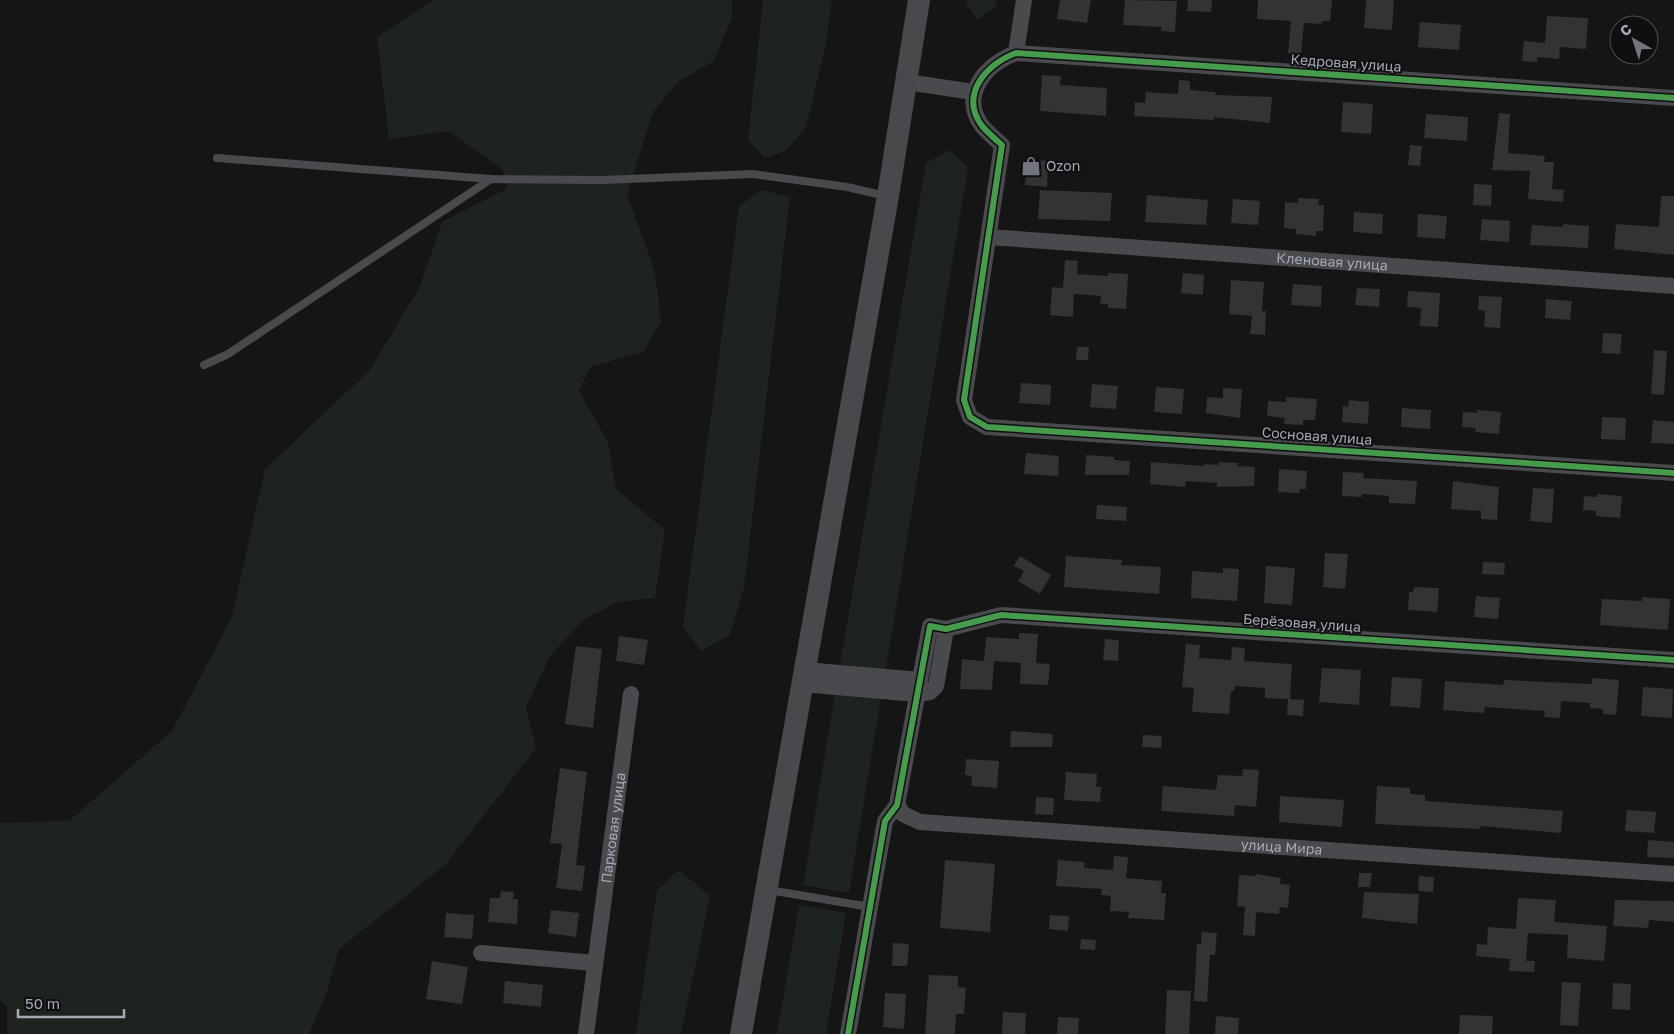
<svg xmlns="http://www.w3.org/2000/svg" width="1674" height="1034" viewBox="0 0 1674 1034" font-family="'Golos Text',sans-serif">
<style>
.green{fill:#1d241f}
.building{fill:#333334}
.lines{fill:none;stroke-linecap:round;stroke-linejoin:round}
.lane{stroke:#494a4e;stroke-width:8}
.street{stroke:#494a4e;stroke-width:16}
.secondary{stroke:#48484d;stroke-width:22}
.cycleway-casing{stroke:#0f0f11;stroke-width:9}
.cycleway{stroke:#469c4c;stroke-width:6}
.labels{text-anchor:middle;stroke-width:4;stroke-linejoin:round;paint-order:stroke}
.street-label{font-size:14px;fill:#a5a9b7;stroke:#0f0f11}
.poi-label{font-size:14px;fill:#a5a9b7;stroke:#0f0f11;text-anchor:start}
</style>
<rect width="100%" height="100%" fill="#151515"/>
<path class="green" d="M433,0h299v17l-18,44 -35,20 -26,31 -26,82 28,78 6,49 -18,31 -53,15 -11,24 29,51 8,47 49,41 -10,68 -37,4 -35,18 -33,36 -24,51 10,41 -91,117 -106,84 -13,46 -17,39h-302v-28l-7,-5v-178l69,-2 103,-90 60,-114 33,-148 105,-99 50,-84 22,-64 66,-34 -5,-18 -54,-39 -60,8 -12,-102z
M763,0h69l-7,49 -19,78 -20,24 -21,7 -17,-18z
M967,0h30l-2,7 -17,13 -12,-16z
M950,150l18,17 -82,502 -46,-4 86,-502z
M762,190l28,7 -46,391 -14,47 -29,16 -18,-25 56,-420z
M835,693l46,4 -32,196 -46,-8z
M679,870l31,26 -29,138h-45l21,-144z
M799,905l47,8 -20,121h-49z"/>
<path class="building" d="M1060,0h31l-4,23 -30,-4z
M1125,0l52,1 -2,31 -14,-1v-4l-38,-2z
M1188,0h24l-1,12 -24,-1z
M1258,0h74l-2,21h-8l-1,3 -17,-1 -3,31 -13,-1 3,-32 -34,-2z
M1366,0h28l-2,30 -28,-2z
M1547,16l41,2 -2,31 -26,-2 -1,12 -21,-2 -1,5 -15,-1 2,-20 21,2z
M1420,22l41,3 -2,25 -41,-3z
M1042,75l19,1 -1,9 47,3 -1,28 -66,-5z
M1179,80l11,1v9l26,2 -1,3 57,2 -2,26 -56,-6v3l-80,-4 1,-14 10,1 1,-11 32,2z
M1343,102l30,2 -2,30 -30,-2z
M1499,113l11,1 -2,39 37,3 -1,6h10l-2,27 12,1 -1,12 -35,-3 2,-28 -38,-1z
M1426,114l42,3 -1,24 -43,-3z
M1410,145l12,1 -2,20 -12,-1z
M1027,159l21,2 -1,26 -22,-2z
M1474,184l18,1 -1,21 -18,-1z
M1040,190l72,3 -2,28 -72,-2z
M1147,195l61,5 -2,25 -61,-3z
M1661,196h13v59l-60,-6 2,-25 43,3z
M1298,198l21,1 -1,6h6l-1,26h-7v5l-20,-2v-5l-12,-1 1,-26 13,1z
M1233,199l27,2 -2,24 -27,-2z
M1354,212l29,2 -1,20 -29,-2z
M1418,214l29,2 -2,23 -28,-2z
M1482,219l28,2 -1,21 -29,-2z
M1563,224l26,2 -1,22 -58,-3 2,-20 31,2z
M1065,260l13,1 -1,13 31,2v-3l20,1 -2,35 -18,-1v-4h-8l1,-8 -27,-2 -1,23 -23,-2 2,-28 11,1z
M1183,273l21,2 -1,20 -22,-2z
M1231,280l33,2 -2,29h4l-1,24 -15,-1 2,-18 -23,-2z
M1293,284l29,2 -1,21 -30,-2z
M1357,288l23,1 -1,18 -24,-2z
M1408,291l32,2 -2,34 -18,-1 1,-18 -14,-1z
M1479,296l23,1 -2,31 -16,-1 1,-16 -7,-1z
M1546,299l26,2 -2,19 -25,-2z
M1603,333l19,1 -2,20 -18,-1z
M1077,347h12l-1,13h-12z
M1654,350l13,1 -3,44 -13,-1z
M1021,383l30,2 -1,20 -31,-2z
M1092,384l26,2 -2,23 -26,-2z
M1156,387l28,2 -2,25 -28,-2z
M1223,388l19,1 -2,29 -34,-5 1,-16 16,1z
M1286,397l31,2 -2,21h-12v5l-19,-1 1,-6 -18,-2 1,-15 18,1z
M1349,400l20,2 -1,22 -26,-2 1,-16 5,1z
M1402,408l29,2 -1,19 -29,-2z
M1477,410l24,2 -2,22 -24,-2 1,-4 -14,-1 1,-15 14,1z
M1602,417l24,1 -1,22 -24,-1z
M1653,420l21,2v22l-23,-1z
M1026,453l33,3 -1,20 -34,-2z
M1086,455l28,2v3l16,1 -1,14h-44z
M1151,462l53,4v-2l14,1 1,-3 19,1 -1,3 18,1 -1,19 -37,1v-4l-31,-2 -1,6 -35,-3z
M1279,469l28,2 -1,18h-6l-1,4 -21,-1z
M1343,472l21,1 -1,5 54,3 -2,23 -26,-1v-7l-27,-2v3l-20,-1z
M1453,481l46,6 -2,33 -16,-1v-8l-30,-2z
M1533,488l21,1 -2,34 -22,-2z
M1597,494l25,2 -2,22 -24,-2v-5l-13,-1 1,-14 13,1z
M1097,505l30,2 -1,14 -30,-2z
M1325,553l23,1 -3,35 -22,-2z
M1020,556l31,19 -11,19 -22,-13 6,-10 -10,-5z
M1066,556l56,4 -1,5 40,2 -2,27 -95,-7z
M1483,562l22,1 -1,12 -22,-1z
M1266,566l29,2 -3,37 -28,-2z
M1223,568l16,1 -2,32 -46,-3 1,-27 31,2z
M1414,587l25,1 -2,24 -29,-2 1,-18h4z
M1476,596l24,2 -2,21 -24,-2z
M1642,597l28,2 -2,31 -68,-5 2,-26 40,2z
M1019,633l19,1 -2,29 14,1 -2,21 -28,-1 1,-21 -27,-2 -2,29 -32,-1 2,-30 22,2 2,-24 33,2z
M619,636l29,4 -4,25 -28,-4z
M1105,639l14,1 -1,21 -15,-1z
M1186,644l14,1 -1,13 32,2 1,-13 13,1 -1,13 48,3 -2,35 14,1 -1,16 -16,-1 1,-16 -23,-1v-10l-30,-2 -1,5h-3l-2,23 -37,-2 2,-24 -12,-1z
M576,646l26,3 -9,79 -28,-4z
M1322,668l39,2 -2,35 -40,-3z
M1392,677l30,2 -2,29 -30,-2z
M1592,678l27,2 -3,35 -13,-1v-5l-13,-1v-5l-29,-2 -1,17 -16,-1 1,-6 -60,-4 -1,6 -41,-3 2,-29 58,4 1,-5 88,4z
M1643,687l30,2 -1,29 -31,-2z
M1011,731l42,3 -1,13h-42z
M1143,735l19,1 -1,12 -19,-1z
M966,759l33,2 -2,27 -26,-2 1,-10 -7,-1z
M560,768l27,4 -11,93 9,1 -3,25 -26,-3 6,-44 -12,-1z
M1243,769l16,1 -3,37 -21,-2 -1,11 -73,-5 2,-25 53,4 2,-15 24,1z
M1066,772l31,2 -1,13h5l-1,15 -36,-2z
M1377,786l33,2v6l15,1v6l138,10 -2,22 -80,-7 -1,3 -105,-5z
M1280,796l64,4 -2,27 -63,-5z
M1036,797l18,1 -1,17 -18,-1z
M1627,810l29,2 -2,21 -29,-2z
M1648,840l26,2v16l-27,-1z
M1114,856l14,1 -2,21 36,3 -1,12h5l-2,27 -36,-2 1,-6 -19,-1 1,-15 -10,-1 1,-6 -46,-3 2,-26 27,2 -1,6 29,2z
M945,860l50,4 -5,68 -50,-4z
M1359,873h13l-2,14h-12z
M1256,874l25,4 -1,6 10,1 -2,23 -8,-1 -1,7 -23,-2 -1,24 -12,-1 2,-28 -8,-1 2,-31 16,1z
M1419,876l15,1 -1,15 -15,-1z
M501,891l13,1 -1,7h5l-1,25 -29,-2 2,-24h10z
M1364,892l55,2 -2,30 -55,-6z
M1518,898l38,2 -2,22 53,4 -3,35 -37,-3 1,-23 -40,-2 -2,28h9l-1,11 -25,-1 1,-12 -34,-3 1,-12 10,1 1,-18 28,2z
M1615,900l59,1v21l-25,-2 -1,8 -35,-2z
M551,910l28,3 -3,24 -28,-4z
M446,913l28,2 -2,24 -28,-2z
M1050,915l19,1 -1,15 -19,-2z
M1202,932l15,1 -2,22h-5l-3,47 -13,-1 3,-57h4z
M1081,939l15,1 -1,10 -15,-1z
M893,943l16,1 -2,22h-15z
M432,961l36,6 -6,37 -36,-5z
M929,975l29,1v11l8,1 -2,26h-8l-1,20h-30z
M505,981l38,4 -2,22 -38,-4z
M1562,982l19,1 -3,43 -18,-1z
M1613,983l18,1 -1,26 -18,-1z
M1167,990l24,1 -2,43h-24z
M885,993l21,1 -2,35 -21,-2z
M1003,1012l23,1 -1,21h-23z
M1460,1015l33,1 -1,18h-33z
M1216,1016l23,2 -1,16h-23z
M1058,1017l21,1 -1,16h-21z"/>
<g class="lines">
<path class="lane" d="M217,158l274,21 111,1 151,-6 94,13 39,9
M204,365l24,-11 263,-175
M769,890l101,17"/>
<g class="street">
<path d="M1016,53l8,-53"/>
<path d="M907,82l66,10"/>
<path d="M1674,98l-658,-45c-30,11 -57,42 -34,73 6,7 13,13 20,19l-38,255 6,17 17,10 687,46"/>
<path id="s1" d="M989,237l685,49"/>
<path d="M805,670l115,10"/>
<path d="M802,684l115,10 13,-2 6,-6 10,-57"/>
<path id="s2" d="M897,805l6,9 17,8 754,52"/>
<path d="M481,953l114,10"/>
<path id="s3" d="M586,1034l45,-340"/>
<path d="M848,1034l37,-213 12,-16 33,-179 16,3 55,-14 673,45"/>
</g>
<path class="secondary" d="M741,1034l147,-838 31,-196"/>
<defs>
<path id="cycleway" d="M1674,98l-658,-45c-30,11 -57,42 -34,73 6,7 13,13 20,19l-38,255 6,17 17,10 687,46
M848,1034l37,-213 12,-16 33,-179 16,3 55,-14 673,45"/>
</defs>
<use href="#cycleway" class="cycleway-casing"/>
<use href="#cycleway" class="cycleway"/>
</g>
<defs>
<symbol id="shop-bare" viewBox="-9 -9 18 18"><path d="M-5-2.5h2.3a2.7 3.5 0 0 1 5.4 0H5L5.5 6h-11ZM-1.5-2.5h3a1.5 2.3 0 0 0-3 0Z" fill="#73757e" stroke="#0f0f11" stroke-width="2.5" paint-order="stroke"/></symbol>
</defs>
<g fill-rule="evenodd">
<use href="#shop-bare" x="1017" y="152" width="28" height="28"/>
</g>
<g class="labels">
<g class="street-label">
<text transform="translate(1346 63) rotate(4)" y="5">Кедровая улица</text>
<text dy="5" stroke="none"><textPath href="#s1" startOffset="344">Кленовая улица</textPath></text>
<text transform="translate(1317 436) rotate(4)" y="5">Сосновая улица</text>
<text transform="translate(1302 623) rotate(4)" y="5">Берёзовая улица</text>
<text dy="5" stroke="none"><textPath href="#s3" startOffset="208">Парковая улица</textPath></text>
<text dy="5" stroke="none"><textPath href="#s2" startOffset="392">улица Мира</textPath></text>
</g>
<g class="poi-label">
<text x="1046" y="171">Ozon</text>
</g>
</g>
<g transform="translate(1634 40) rotate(321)"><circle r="24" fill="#0f0f11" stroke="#4b4d53"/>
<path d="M0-4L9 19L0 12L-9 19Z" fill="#73757e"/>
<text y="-8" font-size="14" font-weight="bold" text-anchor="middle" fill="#a5a9b7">С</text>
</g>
<path d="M18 1009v8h106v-8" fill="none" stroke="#a5a9b7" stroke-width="2.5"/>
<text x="25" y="1009" font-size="15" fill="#a5a9b7" stroke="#0f0f11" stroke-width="4" paint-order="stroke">50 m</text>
</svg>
